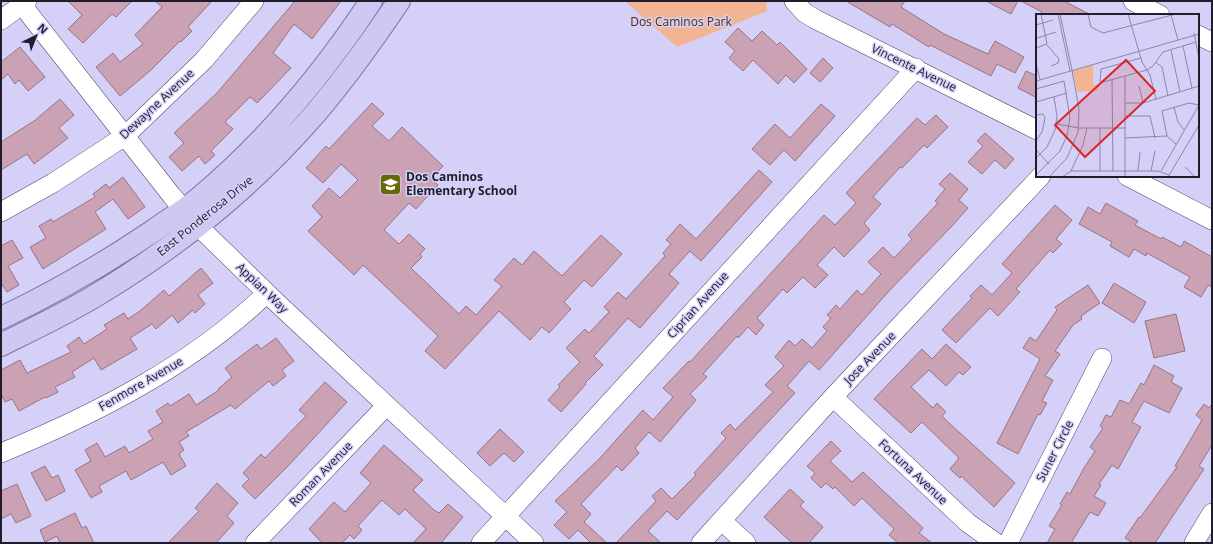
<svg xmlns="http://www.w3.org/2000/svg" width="1213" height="544" viewBox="0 0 1213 544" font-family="'Open Sans',sans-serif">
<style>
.green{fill:#f3b492}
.building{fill:#cba2b4;stroke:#9a7385}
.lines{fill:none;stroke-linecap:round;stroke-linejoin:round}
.minor-casing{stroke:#504c6d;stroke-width:20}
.major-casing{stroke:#7c75a8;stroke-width:24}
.minor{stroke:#fff;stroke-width:19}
.major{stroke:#cec8f3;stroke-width:22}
.labels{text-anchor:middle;stroke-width:3;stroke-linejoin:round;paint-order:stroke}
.park-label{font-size:12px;fill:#50270c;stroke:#d4d0f7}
.street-label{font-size:12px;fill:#1f1d2c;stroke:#d4d0f7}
.poi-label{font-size:12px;font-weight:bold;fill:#1f1d2c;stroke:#d4d0f7;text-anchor:start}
.inset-road{fill:none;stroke:#8c88a6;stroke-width:1}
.view{fill:#d62828;fill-opacity:0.15;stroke:#d62828;stroke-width:2}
.inset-edge{fill:none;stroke:#1f1d2c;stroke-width:2}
</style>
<rect width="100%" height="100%" fill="#d4d0f7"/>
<path class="green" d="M625,1h141l1,10 -90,36z"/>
<path class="building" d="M68,1h64l-16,16 -4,-3 -29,29 -15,-14 14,-14z
M155,1h57l-24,26 4,4 -11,11 -1,-1 -30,30 -30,25 -24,-29 17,-14 7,9 23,-18 -8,-9 27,-28z
M295,1h46l-29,38 -18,-15 -21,29 18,15 -34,35 -7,-6 -25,25 8,7 -22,22 4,4 -10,9 -6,-8 -17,15 -13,-14 15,-14 -10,-10 43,-40z
M846,1h59l-4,6 43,27 44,20 7,-13 29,16 -9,16 -18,-9 -6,12 -61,-31 -1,2 -37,-23 -2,3z
M986,1h32l-7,13z
M1021,1h43l27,14h-51l2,-3z
M738,28l14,13 10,-10 15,14 3,-3 27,27 -13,14 -8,-8 -8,9 -25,-24 -10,11 -14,-13 6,-7 -10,-9z
M20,47l25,30 -17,14 -9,-11 -4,4 -7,-10 -7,6v-18z
M823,58l10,10 -13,14 -10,-9z
M1026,71l11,5v22l-19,-10z
M60,99l14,16 -15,13 9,10 -34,26 -7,-10 -26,16v-28l33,-21z
M372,103l12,11 -12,12 17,15 13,-14 41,39 -12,13 7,6 -22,24 -7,-6 -25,27 15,14 10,-10 16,15 -5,5 2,3 -11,11 48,46 7,-8 10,9 26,-29 -8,-6 20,-22 8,7 12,-14 28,25 39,-41 21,19 -30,33 -8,-7 -20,22 7,7 -22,24 -7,-6 -12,13 -31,-29 -54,58 -20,-18 13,-15 -75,-71 -9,10 -46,-44 14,-14 -10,-11 17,-18 11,10 18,-18 -17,-16 -18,19 -17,-15 20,-22 3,3z
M821,104l14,12 -40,45 -11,-11 -14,15 -18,-16 23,-25 15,14z
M936,115l12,12 -21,21 -3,-3 -22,23 -2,-1 -27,30 8,7 -17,19 6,7 -26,27 -10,-10 -17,18 11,10 -13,13 -12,-11 -16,16 -4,-4 -26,29 7,7 -8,10 -8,-8 -10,11 -1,-2 -34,38 4,3 -17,17 6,6 -36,42 -11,-10 -14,16 4,5 -17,18 -5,-5 -36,38 10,10 -7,8 23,21h-16l-13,-13 -9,9 -15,-14 13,-13 -12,-11 44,-42 44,-49 10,10 20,-23 -10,-9 26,-27 1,1 134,-147 11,10 21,-22 -10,-10 71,-75 8,7z
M985,133l29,26 -9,10 -10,-9 -13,14 -14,-12 15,-16 -6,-5z
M759,170l13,12 -71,79 -11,-10 -21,23 10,9 -39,45 -12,-10 -34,38 9,9 -18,18 1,1 -25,28 -13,-12 12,-13 -2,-2 22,-23 -14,-14 19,-19 4,4 20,-21 -5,-5 14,-15 8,7 39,-43 -2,-3 8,-9 -5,-4 14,-16 16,15z
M950,173l18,16 -9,11 9,8 -16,18 -63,65 -70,79 -10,-9 -22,25 8,7 -118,127 -10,-9 -19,20 13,12h-45l40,-42 -4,-5 9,-8 11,11 24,-24 -2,-2 32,-35 -5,-5 9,-9 5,6 38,-38 -8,-7 19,-19 -9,-9 14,-17 6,6 7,-7 10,9 15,-17 -4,-4 8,-9 -4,-3 9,-10 4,4 17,-19 5,5 19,-21 -13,-12 15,-15 11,11 18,-19 -4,-4 30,-32 -3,-2 10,-12 -6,-5z
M123,177l22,30 -17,12 -15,-20 -18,13 11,17 -63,40 -13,-22 16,-9 -7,-12 12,-7 2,3 42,-25 -2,-3 13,-10 3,4z
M1106,203l32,18 -3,4 26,14 1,-2 19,10 3,-6 28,16v30l-4,-2 -7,12 -17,-10 6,-10 -43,-24 -1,3 -12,-7 -5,8 -19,-11 2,-4 -33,-18 9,-17 12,7z
M1055,205l17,15 -16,19 6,5 -9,9 -3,-3 -34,39 4,3 -22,24 -8,-8 -34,35 -14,-13 30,-32 -2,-2 11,-11 11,10 20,-22 -10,-9z
M12,240l11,18 -15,8 11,19 -12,7 -6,-9v-37z
M201,268l12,15 -15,12 7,9 -10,9 -2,-3 -15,13 -6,-8 -16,14 -4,-5 -22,14 7,11 -36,21 -7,-12 -22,14 3,5 -20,10 3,5 -12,6 -1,-1 -26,14 -7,-12 -7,3 -4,-8v-24l19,-10 7,13 44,-21 -4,-6 12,-9 5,7 23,-15 -3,-4 20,-12 4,6 12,-8 24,-21 5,6z
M1114,283l32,19 -12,21 -32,-20z
M1088,285l12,18 -19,13 1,3 -9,6 -18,26 5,3 -15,22 8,4 -11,21 5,2 -7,12 -2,-1 -20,40 -21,-11 43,-84 -17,-11 7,-11 6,4 21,-31 -2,-3z
M1176,314l9,37 -31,7 -9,-37z
M276,338l18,23 -12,9 4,6 -13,10 -4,-5 -34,28 -4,-4 -45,27 3,4 -10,6 5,8 -5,4 7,12 -15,9 -8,-13 -32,18 -5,-9 -27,15 3,6 -11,6 -16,-28 16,-9 -6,-11 12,-7 8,14 20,-11 4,7 24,-14 -5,-8 15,-9 -7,-11 12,-8 2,3 19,-12 7,11 23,-15 -1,-1 14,-12 -7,-9 32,-24 4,5z
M946,344l25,23 -8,8 -4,-3 -13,14 -17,-16 -18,17 22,21 4,-5 9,9 -4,4 7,7 66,60 -21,24 -33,-31 -1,2 -10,-9 9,-11 -37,-36 -11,11 -37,-34 48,-50 10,10z
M1154,365l20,11 -3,6 11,6 -13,25 -25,-12 -12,21 9,5 -23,42 -6,-4 -13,19 2,1 -7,11 12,7 -8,13 -8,-4 -19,31h-24l8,-14 -6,-3 13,-21 -2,-1 7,-12 3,2 14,-26 11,-17 -5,-4 13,-19 -3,-2 6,-11 5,2 9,-17 9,4 12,-21 3,2z
M325,382l22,20 -57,62 -35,35 -13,-13 7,-7 -6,-6 18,-19 4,4 41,-42 -7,-6z
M1204,404l5,4 3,-4v41l-13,21 5,3 -49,74h-22l-8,-5 14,-21 1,1 37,-51 -2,-1 27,-46 -6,-5z
M500,429l24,23 -10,10 -10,-9 -14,13 -13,-13z
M831,441l10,10 -11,10 22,21 11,-10 60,56 -4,5 13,10h-34l-9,-8 5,-6 -32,-31 -8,8 -19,-19 -2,2 -7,-6 -5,5 -10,-10 4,-5 -8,-7z
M384,445l39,35 -10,10 21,20 5,3 9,-9 15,13 -22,26h-28l13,-14 -21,-20 -6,6 -17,-15 -24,26 4,4 -8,9 -4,-4 -8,8h-20l-13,-14 25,-27 11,10 26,-29 -11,-10z
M45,466l7,12 6,-3 7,16 -19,10 -15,-28z
M217,483l21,20 -11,13 7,7 -18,20h-48l31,-32 -4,-3z
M17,484l14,32 -15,7 -5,-9 -10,5v-28z
M790,489l14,13 -4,4 23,21 -14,16h-17l-28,-26z
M75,513l7,15 4,-2 8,17h-34l-3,-7 -12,6 -5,-12z"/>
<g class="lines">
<defs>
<path id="minor" d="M794,1l11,12 10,6 222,111
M1133,1l27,14
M22,5l150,191 25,29 79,77 258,241
M1,20l26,-19
M1198,35l14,7
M1127,176l85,44
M1,212l52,-29 72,-47 79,-76 50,-59
M833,397l135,126 28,20
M1,453c95,-39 191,-88 266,-160
M722,521l24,22
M255,543l131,-137
M481,543l435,-475
M701,543l132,-146 208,-221
M1008,543l94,-185
M1194,543l18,-30"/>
<path id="major" d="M1,318c53,-25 103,-54 152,-87 15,-11 31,-20 45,-32 67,-56 125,-125 173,-198
M1,345c32,-16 64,-31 94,-49 77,-46 151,-105 211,-172 34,-38 64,-80 93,-123"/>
</defs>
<use href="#minor" class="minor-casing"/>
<use href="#major" class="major-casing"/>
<use href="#minor" class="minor"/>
<use href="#major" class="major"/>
</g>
<defs>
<symbol id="school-square" viewBox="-11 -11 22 22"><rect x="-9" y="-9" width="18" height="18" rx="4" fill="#686804" stroke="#d4d0f7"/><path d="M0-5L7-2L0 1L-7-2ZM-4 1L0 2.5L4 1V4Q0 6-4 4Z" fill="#fff"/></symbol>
</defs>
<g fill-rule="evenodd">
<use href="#school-square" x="378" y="172" width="25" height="25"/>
</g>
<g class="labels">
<g class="park-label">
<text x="681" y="26">Dos Caminos Park</text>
</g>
<g class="street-label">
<text transform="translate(914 68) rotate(26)" y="4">Vincente Avenue</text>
<text transform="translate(157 104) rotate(-43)" y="4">Dewayne Avenue</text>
<text transform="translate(205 216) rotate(-39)" y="4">East Ponderosa Drive</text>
<text transform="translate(262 288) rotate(44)" y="4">Appian Way</text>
<text transform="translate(698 305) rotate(-48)" y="4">Ciprian Avenue</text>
<text transform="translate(870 358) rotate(-46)" y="4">Jose Avenue</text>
<text transform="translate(141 384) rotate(-30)" y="4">Fenmore Avenue</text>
<text transform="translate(1055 451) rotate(-63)" y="4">Suner Circle</text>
<text transform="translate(913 472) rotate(43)" y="4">Fortuna Avenue</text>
<text transform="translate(321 474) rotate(-46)" y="4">Roman Avenue</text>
</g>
<g class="poi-label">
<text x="406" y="181">Dos Caminos<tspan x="406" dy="14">Elementary School</tspan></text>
</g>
</g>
<g transform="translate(1036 14)">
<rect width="163" height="163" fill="#d4d0f7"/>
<path d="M57,51v20l7,-1 -3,7 -20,1 -4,-21z" fill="#f3b492"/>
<path class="inset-road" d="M22,0l12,57M24,0l12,56M52,0l3,13 12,6 73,-19M92,0l14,48 8,13 6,24M135,1l7,25M0,11l17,-5M158,19l5,25M1,24l19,-6M11,31l12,14 -1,4 -7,3M147,32l9,42M0,34l11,-4 -6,-30M135,36l9,42M105,44l-40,11 -1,12 3,1 44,-12 6,-4 10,-14 33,-10M119,48l7,5 6,29M0,50l4,15M89,62v101M76,66l1,91M0,67l163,-47M103,72l4,17M0,75l28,-8 6,37 -3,18 -7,15 -24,24M0,88l31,-9M89,89h18l56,-17M138,93l4,15 6,8M0,101l7,-1 2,4 -3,14 -6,9M89,102h25l5,22M21,110l22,4h46M64,114v43M89,124l42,-2M140,130l-9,-8 -5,-25 27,-8 10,2M0,136l13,14M0,144l11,-11 8,-17 2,-14 -3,-19M149,153l10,10M35,157l12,-26 4,-17M102,157l2,-19M115,157l4,-20M125,157l38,-66M13,163l18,-19 11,-26 1,-23 -7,-39M26,163l9,-6h87l11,4M132,163l31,-52"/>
<path class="view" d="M90,46l29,31 -70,66 -30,-32z"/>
<rect width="163" height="163" class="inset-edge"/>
</g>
<rect width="1213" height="544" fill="none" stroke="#1f1d2c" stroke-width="4"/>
<g transform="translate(36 36) rotate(43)" stroke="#d4d0f7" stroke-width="3" paint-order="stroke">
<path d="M0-3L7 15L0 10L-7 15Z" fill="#1f1d2c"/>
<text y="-6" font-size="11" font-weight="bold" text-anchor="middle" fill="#1f1d2c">N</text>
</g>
</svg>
